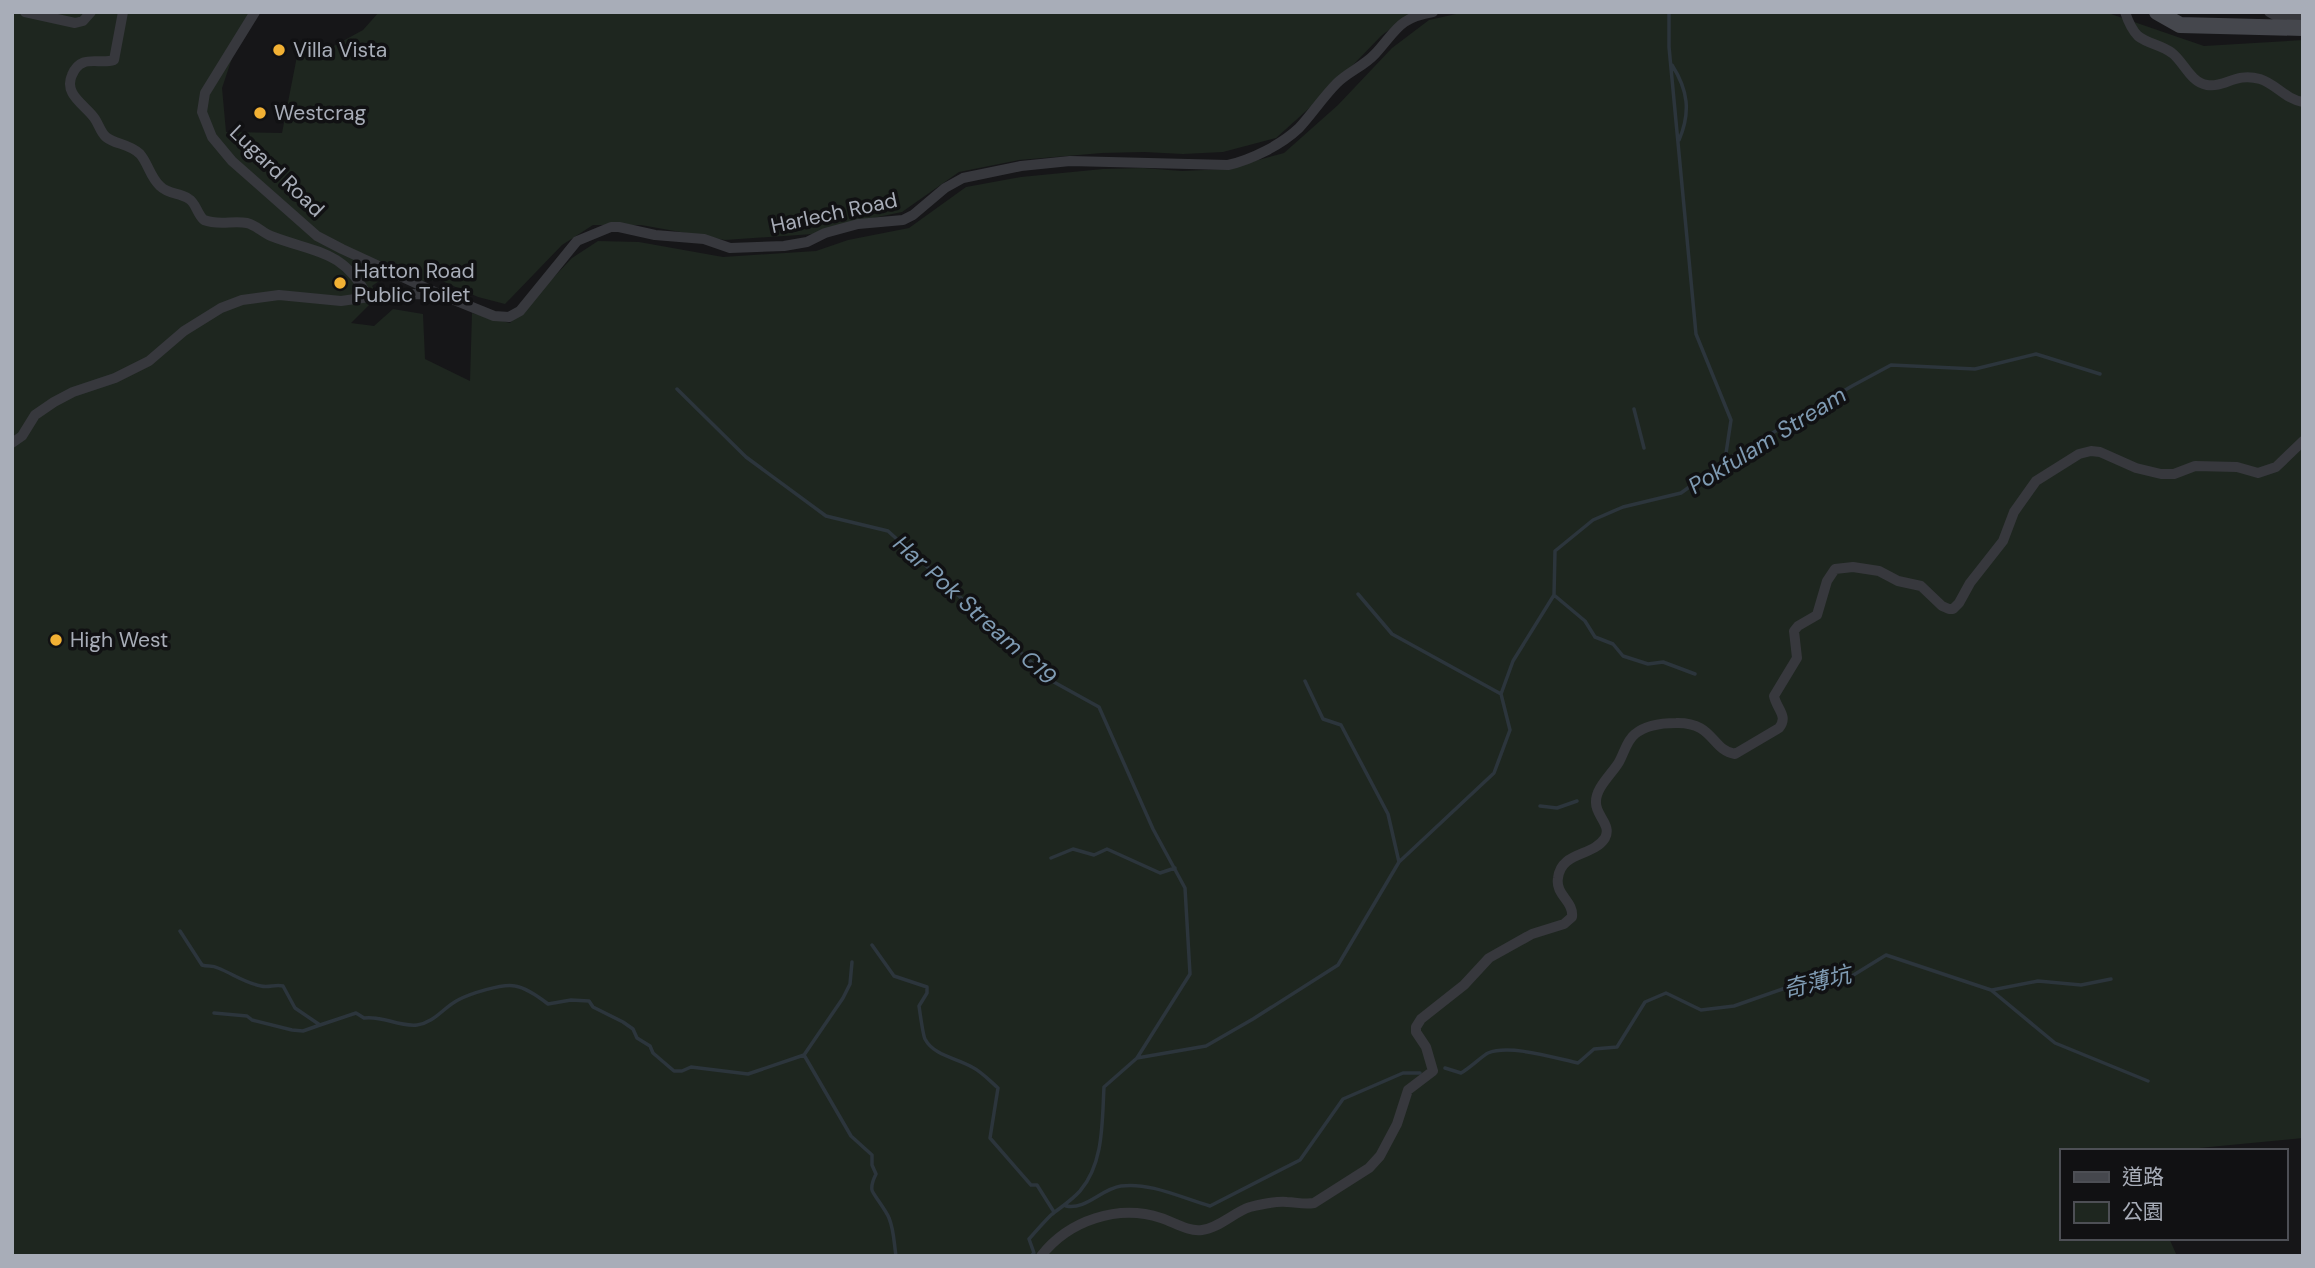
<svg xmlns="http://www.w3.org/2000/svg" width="2315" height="1268" viewBox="0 0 2315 1268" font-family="'DM Sans','Noto Sans TC',sans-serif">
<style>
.green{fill:#1e261f}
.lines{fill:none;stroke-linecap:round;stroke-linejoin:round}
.stream{stroke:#2c353c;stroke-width:3.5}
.street{stroke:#37383d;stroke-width:10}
.secondary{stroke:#45474d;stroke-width:16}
.poi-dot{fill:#f2b134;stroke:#111113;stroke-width:2.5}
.labels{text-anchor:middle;stroke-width:7;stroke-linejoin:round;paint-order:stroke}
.poi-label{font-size:21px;fill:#a8adb8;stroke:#111113;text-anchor:start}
.street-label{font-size:21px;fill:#a8adb8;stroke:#111113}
.water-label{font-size:23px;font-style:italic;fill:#7f9bb3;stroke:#111113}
</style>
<rect width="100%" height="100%" fill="#161618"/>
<path class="green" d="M12,12h245l-21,34 -14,42 4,44 56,1 16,-82 23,2 42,-23 16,-18h1033l-31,24 -55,57 -50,45 -53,14 -40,2 -39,-2 -42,1 -83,7 -60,12 -57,40 -58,12 -31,10 -88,6 -84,-15h-48l-31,20 -57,59 -27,-7 -38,-17 -22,1 -23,-11 -23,16 6,10 -27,27 23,3 19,-17 30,5 2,45 45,22 2,-68 38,10 62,-65 26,-17 41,1 84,15 93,-6 32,-11 61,-12 57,-41 55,-10 82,-8 40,-1 39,3 44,-2 58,-16 54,-48 54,-57 37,-28 36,-8h640l99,34 99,-6v1098l-104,10 -2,3h-136v87h108l8,18h-2165z"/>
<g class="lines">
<path class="stream" d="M1669,12v35l27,287 35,86 -6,40
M1672,65c16,25 19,47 7,75
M677,389l69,68 80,59 62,15 164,150 47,26 54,122 32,59 5,86 -53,84
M1634,409l10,39
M1358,594l34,40 109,60
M1554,595l31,26 10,16 18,7 10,12 25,8 15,-2 32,12
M1305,681l18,38 18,6 47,89 11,48
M1540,806l17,2 20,-7
M1051,858l22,-9 21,6 13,-6 53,24 15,-5
M180,931l22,34c6,2 10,0 16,3 15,6 27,15 43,18 8,2 14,-2 22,0l12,22 25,17 36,-12 8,5c18,-3 34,9 53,7 17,-2 27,-18 41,-25 11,-6 45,-17 57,-14 12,2 24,11 33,18l23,-4 18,1 4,6 30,15 10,7 4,9 13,8 3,7 21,18h8l9,-4 57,7 56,-19 47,81 21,19v10l4,9c-2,4 -5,11 -4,16 0,3 14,20 17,28 5,12 5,25 7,38
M872,945l22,31 33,11v6l-8,13c1,7 4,29 6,33 9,17 32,19 47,28 10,5 18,14 26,21l-8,50 41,47h6l17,27
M1992,990l46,-9 43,4 30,-6
M214,1013l33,3 5,4 40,10 11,1 17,-6
M804,1055l39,-57 7,-14 2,-22
M1445,1068l16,5c9,-5 21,-17 27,-20 22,-9 67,5 90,10l16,-14 23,-2 28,-45 21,-9 35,17 33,-4 60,-21 53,-6 39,-24 105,35 64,53 93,38
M1066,1206c20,4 35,-17 55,-20 29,-4 61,12 89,20l90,-46 43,-61 60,-26h17
M1031,1256l3,-3 -5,-14c7,-8 14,-16 22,-24 10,-8 20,-14 29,-24 24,-28 22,-69 24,-104l33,-29 69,-12 47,-27 85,-54 61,-103 95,-89 16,-43 -9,-36 12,-33 41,-66 1,-44 38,-31 30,-13 58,-14 44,-32 127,-75 39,-21 84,4 61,-15 64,20"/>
<path class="street" d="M25,12l50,11 8,-2 8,-9
M123,12l-9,48c-15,5 -33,-7 -42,15 -9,20 14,30 23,44 4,6 6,14 11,18 10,8 22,6 34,17 8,9 10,23 20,32 9,9 19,6 29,13 7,4 8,15 15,21 15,6 29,0 43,3 9,2 16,10 24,13 44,17 72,13 97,61
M255,12l-50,81 -3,19 10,25 20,24 85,75 25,13 95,44
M2125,12c3,9 6,17 13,24 10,8 24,9 34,17 12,9 18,29 35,32 18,3 28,-13 53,-6 16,5 25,20 43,23
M2269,12l9,5h25
M12,443l10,-7 13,-21 19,-13 19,-10 42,-14 34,-17 35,-30 37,-23 21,-8 37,-5 62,6 43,-6 29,-1 29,1 52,21 15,1 11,-6 57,-70 34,-14h8l36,8 49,4 26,9 54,-2 23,-4 18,-9 33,-9 45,-4 10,-5 32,-27 18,-10 58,-12 49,-5 158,4c23,-5 53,-20 71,-37 13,-14 24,-31 38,-45 11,-11 27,-17 38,-29 22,-24 23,-36 58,-42
M1041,1256c28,-36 77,-52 120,-38 13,4 27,14 41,12 17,-2 32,-18 48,-23 12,-3 25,-6 37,-5 9,0 17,3 27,1l55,-35 11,-12 17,-32 11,-34 25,-19 -7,-24 -10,-15v-5l5,-8 43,-34 25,-27 43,-24 32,-10 8,-7c2,-16 -17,-22 -14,-39 3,-27 35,-21 47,-40 7,-13 -9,-22 -9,-35 -1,-15 16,-29 23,-41 5,-9 8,-22 16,-28 11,-9 28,-11 41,-11 38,-1 35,27 59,31l44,-26c10,-12 -3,-20 -5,-32l23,-38 -3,-27 4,-5 19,-11 10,-34 8,-12 18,-2 26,4 19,10 23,5 21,20 7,3h4l6,-6 11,-20 33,-42 11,-29 22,-31 43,-27 12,-3 9,1 36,16 25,6h13l21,-8 42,1 21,6 18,-6 27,-26"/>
<path class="secondary" d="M2157,12l23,13 123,3"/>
</g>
<g class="poi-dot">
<circle cx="279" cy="50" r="7"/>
<circle cx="260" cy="113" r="7"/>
<circle cx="340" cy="283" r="7"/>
<circle cx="56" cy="640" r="7"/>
</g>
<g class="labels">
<g class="poi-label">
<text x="293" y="57">Villa Vista</text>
<text x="274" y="120">Westcrag</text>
<text x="354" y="278">Hatton Road<tspan x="354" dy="24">Public Toilet</tspan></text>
<text x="70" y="647">High West</text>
</g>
<g class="street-label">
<text transform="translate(277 171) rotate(44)" y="7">Lugard Road</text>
<text transform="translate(834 213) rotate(-12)" y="7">Harlech Road</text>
</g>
<g class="water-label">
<text transform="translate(1767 440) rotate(-32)" y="8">Pokfulam Stream</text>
<text transform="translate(975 610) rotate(42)" y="8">Har Pok Stream C19</text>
<text transform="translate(1817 982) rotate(-14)" y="8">奇薄坑</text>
</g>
</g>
<rect width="2315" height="1268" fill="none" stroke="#a8adb8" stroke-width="28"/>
<rect x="2060" y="1149" width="228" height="91" fill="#111113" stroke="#4d4f55" stroke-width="2"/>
<rect x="2074" y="1172" width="35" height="10" fill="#45474d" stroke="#4d4f55" stroke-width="2"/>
<text x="2122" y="1184" font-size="21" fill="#a8adb8">道路</text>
<rect x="2074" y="1202" width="35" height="21" fill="#1e261f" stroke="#4d4f55" stroke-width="2"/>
<text x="2122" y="1219" font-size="21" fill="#a8adb8">公園</text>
</svg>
